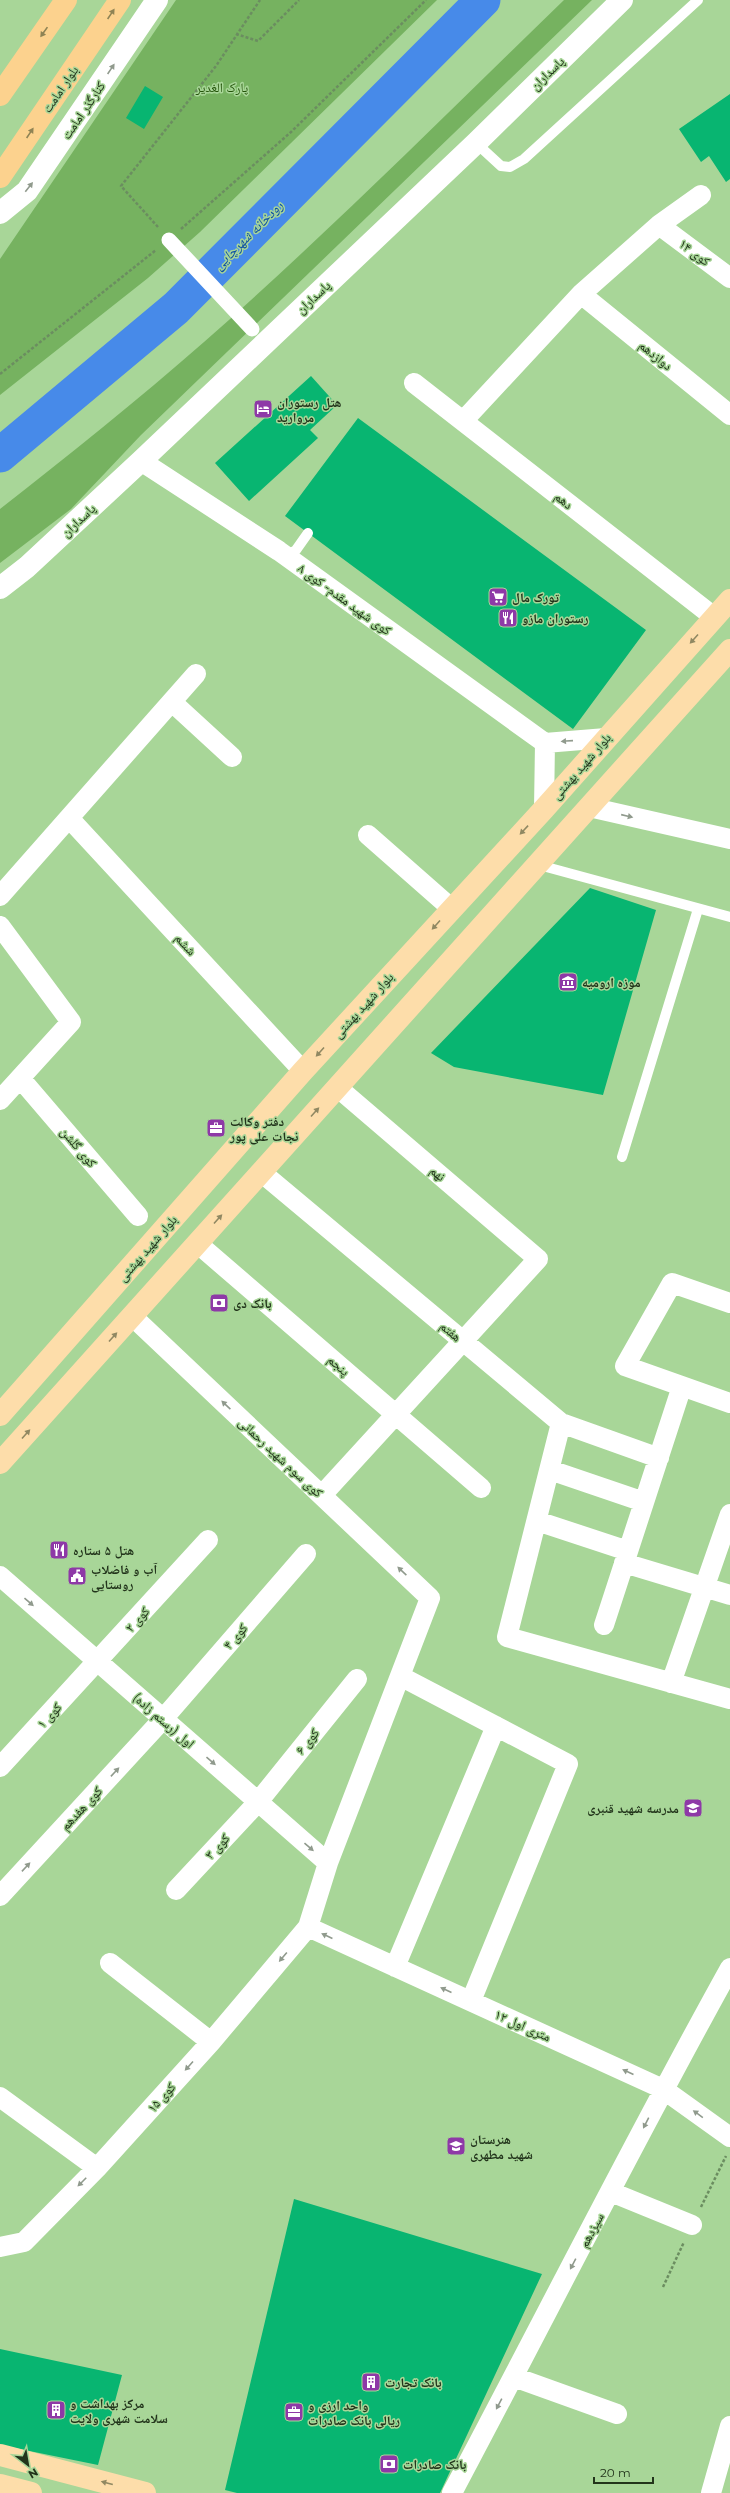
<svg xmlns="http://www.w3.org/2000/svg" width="730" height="2493" viewBox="0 0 730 2493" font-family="Montserrat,'Noto Naskh Arabic',sans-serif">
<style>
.green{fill:#76b260}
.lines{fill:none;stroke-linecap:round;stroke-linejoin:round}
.river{stroke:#478ae9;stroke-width:35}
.building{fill:#08b571}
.path{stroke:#6b8d60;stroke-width:2.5;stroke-dasharray:3 2;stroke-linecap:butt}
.service{stroke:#fff;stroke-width:10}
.pedestrian{stroke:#fff;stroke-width:15}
.minor{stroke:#fff;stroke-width:20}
.secondary{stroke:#fff;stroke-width:22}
.primary{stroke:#fdddaa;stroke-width:22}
.trunk{stroke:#fcd28e;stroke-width:22}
.oneway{fill:#8f8354}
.oneway2{fill:#909a8d}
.oneway3{fill:#908862}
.labels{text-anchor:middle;stroke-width:3;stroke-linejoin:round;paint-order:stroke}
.street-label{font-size:13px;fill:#22341b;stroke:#a8d698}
.park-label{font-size:13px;fill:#24540a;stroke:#a8d698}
.poi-label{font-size:13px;font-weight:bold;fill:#22341b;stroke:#a8d698;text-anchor:start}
.water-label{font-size:14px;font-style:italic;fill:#0c4fa4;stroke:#a8d698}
</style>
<rect width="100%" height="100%" fill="#a8d698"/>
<path class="green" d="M176,0h261l-237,232 -52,46 -148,117v-136z
M564,0h28l-451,435 -70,74 -71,54v-54c69,-54 138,-109 204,-167 124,-109 241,-227 360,-342z"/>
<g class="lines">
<path class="river" d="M0,455l176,-147 307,-308"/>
</g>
<path class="building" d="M145,86l18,11 -19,32 -18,-11z
M730,94v85l-4,3 -17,-26 -8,6 -22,-33z
M311,376l26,29 -27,25 8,8 -69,63 -34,-38z
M358,418l288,212 -73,99 -288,-213z
M590,888l66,22 -53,185 -149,-28 -23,-14z
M294,2199l248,75 -102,219h-203l-12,-3z
M0,2349l122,26 -24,90 -98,-20z"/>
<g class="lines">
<path class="path" d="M236,34l22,7 41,-41
M158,227l-37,-41 95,-120 44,-66
M181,229l110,-97 135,-132
M0,374l156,-124
M701,2207l25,-51
M663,2287l21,-45"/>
<path class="service" d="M476,143l25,23 9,1 14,-8 174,-159
M283,552l6,2 7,-4 12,-17
M539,865l191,52
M622,1157l76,-248"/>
<path class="pedestrian" d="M169,240l83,89"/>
<path class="minor" d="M659,225l71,53
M581,294l149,121
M414,383l300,234
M463,421l118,-127 78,-69 42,-30
M141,461l138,90 266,192
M172,702l60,55
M589,807l141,32
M544,809l1,-66 61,-5
M69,818l234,253
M368,835l83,73
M0,896l196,-222
M0,926l71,96 -71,78
M20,1078l118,138
M261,1172l300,251 98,35
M197,1243l284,245
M730,1303l-58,-20 -47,83 105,37
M561,1423l-54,214 223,62
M550,1470l94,32
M322,1495l216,-236 -201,-172
M537,1521l91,30
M624,1563l106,32
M0,1576l328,287
M604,1625l78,-239
M400,1676l168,88 -97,237
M671,1683l59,-169
M0,1767l208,-227
M176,1890l82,-88 99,-123
M0,1896l163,-177 143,-165
M308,1927l355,162 67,48
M110,1963l101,79
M395,1967l101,-241
M0,2097l97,71
M611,2192l81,33
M0,2247l24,-5 73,-74 114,-126 97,-115 20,-64 102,-265 -298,-282
M514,2377l103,37
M452,2493c93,-175 182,-352 278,-525
M711,2493l19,-67"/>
<path class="secondary" d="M0,213l27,-22 130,-191
M0,588l27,-21 114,-106 335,-318 146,-143"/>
<path class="primary" d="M0,1415l303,-344 241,-262 186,-209
M0,1463l730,-813
M0,2455l145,38
M0,2485l31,8"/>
<path class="trunk" d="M0,95l66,-95
M0,177l120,-177"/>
</g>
<defs><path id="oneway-solid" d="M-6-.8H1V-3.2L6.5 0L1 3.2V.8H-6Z"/></defs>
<g class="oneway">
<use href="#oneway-solid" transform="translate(111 14) rotate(-56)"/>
<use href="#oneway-solid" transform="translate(44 32) rotate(125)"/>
<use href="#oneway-solid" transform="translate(30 133) rotate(-56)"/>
</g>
<g class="oneway2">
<use href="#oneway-solid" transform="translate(111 69) rotate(-56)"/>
<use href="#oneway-solid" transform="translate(29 187) rotate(-52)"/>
<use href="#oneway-solid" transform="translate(567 741) rotate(176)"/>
<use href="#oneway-solid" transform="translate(627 816) rotate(13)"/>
<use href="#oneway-solid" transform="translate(226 1405) rotate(-137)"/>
<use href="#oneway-solid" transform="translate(402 1571) rotate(-137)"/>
<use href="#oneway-solid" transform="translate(29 1602) rotate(41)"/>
<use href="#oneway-solid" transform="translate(211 1761) rotate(41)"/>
<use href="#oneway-solid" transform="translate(115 1772) rotate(-47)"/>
<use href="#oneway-solid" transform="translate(309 1847) rotate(41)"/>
<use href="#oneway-solid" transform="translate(26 1867) rotate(-47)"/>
<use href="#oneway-solid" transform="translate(327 1936) rotate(-155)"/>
<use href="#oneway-solid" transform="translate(283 1957) rotate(130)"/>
<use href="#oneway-solid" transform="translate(446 1990) rotate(-156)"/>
<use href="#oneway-solid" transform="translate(189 2066) rotate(132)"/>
<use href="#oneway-solid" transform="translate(628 2072) rotate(-156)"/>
<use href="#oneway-solid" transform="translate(698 2114) rotate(-144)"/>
<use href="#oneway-solid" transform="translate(646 2123) rotate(117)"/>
<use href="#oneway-solid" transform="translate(82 2182) rotate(135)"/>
<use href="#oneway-solid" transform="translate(573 2264) rotate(118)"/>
<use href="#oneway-solid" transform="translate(499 2404) rotate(118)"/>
</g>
<g class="oneway3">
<use href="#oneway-solid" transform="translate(694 639) rotate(132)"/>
<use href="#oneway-solid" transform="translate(524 830) rotate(133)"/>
<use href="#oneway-solid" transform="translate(436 925) rotate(132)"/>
<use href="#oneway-solid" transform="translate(320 1052) rotate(132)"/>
<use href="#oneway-solid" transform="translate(315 1112) rotate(-48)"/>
<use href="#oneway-solid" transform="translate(218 1219) rotate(-48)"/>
<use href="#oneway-solid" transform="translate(113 1337) rotate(-48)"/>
<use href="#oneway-solid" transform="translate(26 1434) rotate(-48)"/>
<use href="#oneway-solid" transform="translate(107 2483) rotate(-165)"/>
</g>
<defs>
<symbol id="hotel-square" viewBox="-11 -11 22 22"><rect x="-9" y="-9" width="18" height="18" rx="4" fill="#8e39a7" stroke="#a8d698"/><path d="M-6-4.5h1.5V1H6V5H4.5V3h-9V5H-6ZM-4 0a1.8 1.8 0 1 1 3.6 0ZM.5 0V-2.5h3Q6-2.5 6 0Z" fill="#fff"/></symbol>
<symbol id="supermarket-square" viewBox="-11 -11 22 22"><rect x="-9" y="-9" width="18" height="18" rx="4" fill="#8e39a7" stroke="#a8d698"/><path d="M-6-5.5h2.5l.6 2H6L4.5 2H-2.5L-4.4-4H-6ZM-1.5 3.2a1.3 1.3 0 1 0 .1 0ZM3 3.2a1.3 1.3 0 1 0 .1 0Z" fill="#fff"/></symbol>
<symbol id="restaurant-square" viewBox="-11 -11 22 22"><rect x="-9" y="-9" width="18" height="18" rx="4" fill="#8e39a7" stroke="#a8d698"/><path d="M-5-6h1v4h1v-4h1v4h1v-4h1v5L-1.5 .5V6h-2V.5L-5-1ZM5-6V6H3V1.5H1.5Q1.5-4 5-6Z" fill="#fff"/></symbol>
<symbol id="museum-square" viewBox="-11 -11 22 22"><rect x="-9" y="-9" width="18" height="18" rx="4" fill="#8e39a7" stroke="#a8d698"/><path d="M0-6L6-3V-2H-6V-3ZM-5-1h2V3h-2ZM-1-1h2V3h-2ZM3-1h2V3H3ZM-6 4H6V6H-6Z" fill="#fff"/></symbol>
<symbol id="office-square" viewBox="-11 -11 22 22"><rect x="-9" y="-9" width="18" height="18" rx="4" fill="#8e39a7" stroke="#a8d698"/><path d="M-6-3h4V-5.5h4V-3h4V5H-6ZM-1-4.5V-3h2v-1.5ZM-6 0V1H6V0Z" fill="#fff"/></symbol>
<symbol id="bank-square" viewBox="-11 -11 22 22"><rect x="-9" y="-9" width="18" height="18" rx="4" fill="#8e39a7" stroke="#a8d698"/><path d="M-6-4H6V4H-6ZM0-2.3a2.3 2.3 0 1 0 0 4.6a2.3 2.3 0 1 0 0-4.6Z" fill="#fff"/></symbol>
<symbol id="civic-square" viewBox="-11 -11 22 22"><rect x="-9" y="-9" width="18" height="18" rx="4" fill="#8e39a7" stroke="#a8d698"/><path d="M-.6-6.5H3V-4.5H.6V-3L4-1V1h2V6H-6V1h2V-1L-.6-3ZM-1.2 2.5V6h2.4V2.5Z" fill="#fff"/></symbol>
<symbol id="school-square" viewBox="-11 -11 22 22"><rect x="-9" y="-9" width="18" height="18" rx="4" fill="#8e39a7" stroke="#a8d698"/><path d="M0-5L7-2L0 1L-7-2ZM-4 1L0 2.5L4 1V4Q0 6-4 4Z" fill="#fff"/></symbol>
<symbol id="building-square" viewBox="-11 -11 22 22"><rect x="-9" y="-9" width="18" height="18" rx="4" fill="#8e39a7" stroke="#a8d698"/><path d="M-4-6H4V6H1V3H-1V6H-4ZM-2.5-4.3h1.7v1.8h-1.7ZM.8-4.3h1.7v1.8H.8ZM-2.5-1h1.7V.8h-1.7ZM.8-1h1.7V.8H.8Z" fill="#fff"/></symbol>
</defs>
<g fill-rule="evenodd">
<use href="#hotel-square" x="252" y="398" width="22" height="22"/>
<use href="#supermarket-square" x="487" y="586" width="22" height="22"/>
<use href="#restaurant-square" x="497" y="607" width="22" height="22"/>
<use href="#museum-square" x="557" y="971" width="22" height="22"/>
<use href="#office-square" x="205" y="1117" width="22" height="22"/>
<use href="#bank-square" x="208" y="1292" width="22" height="22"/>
<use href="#restaurant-square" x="48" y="1539" width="22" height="22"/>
<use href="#civic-square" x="66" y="1565" width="22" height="22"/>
<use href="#school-square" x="682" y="1797" width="22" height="22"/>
<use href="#school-square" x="445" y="2135" width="22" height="22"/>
<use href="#building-square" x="360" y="2371" width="22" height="22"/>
<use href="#building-square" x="45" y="2399" width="22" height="22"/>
<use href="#office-square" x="283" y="2401" width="22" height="22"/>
<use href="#bank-square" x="378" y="2453" width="22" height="22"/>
</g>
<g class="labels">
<g class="street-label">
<text transform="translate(547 73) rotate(-44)" y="5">پاسداران</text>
<text transform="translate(60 89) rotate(-56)" y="5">بلوار امامت</text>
<text transform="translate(83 110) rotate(-56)" y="5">کنارگذر امامت</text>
<text transform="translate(695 252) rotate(37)" y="5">کوی ۱۴</text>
<text transform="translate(313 297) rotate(-43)" y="5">پاسداران</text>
<text transform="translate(656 355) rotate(39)" y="5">دوازدهم</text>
<text transform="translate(564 500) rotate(38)" y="5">دهم</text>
<text transform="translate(78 520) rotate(-43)" y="5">پاسداران</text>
<text transform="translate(345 599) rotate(36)" y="5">کوی شهید مقدم- کوی ۸</text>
<text transform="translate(581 766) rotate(-49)" y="5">بلوار شهید بهشتی</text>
<text transform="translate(186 944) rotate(47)" y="5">ششم</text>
<text transform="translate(363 1005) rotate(-48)" y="5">بلوار شهید بهشتی</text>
<text transform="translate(79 1147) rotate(50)" y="5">کوی گلشن</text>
<text transform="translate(438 1173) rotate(40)" y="5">نهم</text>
<text transform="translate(147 1248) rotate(-49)" y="5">بلوار شهید بهشتی</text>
<text transform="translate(451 1331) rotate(40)" y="5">هفتم</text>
<text transform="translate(339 1365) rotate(41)" y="5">پنجم</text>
<text transform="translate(281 1457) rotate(43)" y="5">کوی سوم شهید رحمانی</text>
<text transform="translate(137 1619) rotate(-48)" y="5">کوی ۲</text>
<text transform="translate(235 1636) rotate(-49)" y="5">کوی ۴</text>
<text transform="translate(49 1715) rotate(-47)" y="5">کوی ۱</text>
<text transform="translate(164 1720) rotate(41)" y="5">اول (رستم زاده)</text>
<text transform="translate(307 1741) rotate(-51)" y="5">کوی ۶</text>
<text transform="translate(81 1808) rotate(-47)" y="5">کوی هفدهم</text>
<text transform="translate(217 1846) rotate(-47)" y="5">کوی ۳</text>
<text transform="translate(523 2025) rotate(24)" y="5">۱۲ متری اول</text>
<text transform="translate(161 2097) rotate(-48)" y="5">کوی ۱۵</text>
<text transform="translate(591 2230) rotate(-62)" y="5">سیزدهم</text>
</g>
<g class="park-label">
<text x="222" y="92">پارک الغدیر</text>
</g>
<g class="poi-label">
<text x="277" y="407">هتل رستوران<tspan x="277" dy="15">مروارید</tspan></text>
<text x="512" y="602">تورک مال</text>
<text x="522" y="623">رستوران مازو</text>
<text x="582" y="987">موزه ارومیه</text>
<text x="230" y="1126">دفتر وکالت<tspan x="230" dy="15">نجات علی پور</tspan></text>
<text x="233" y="1308">بانک دی</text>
<text x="73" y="1555">هتل ۵ ستاره</text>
<text x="91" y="1574">آب و فاضلاب<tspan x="91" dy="15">روستایی</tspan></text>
<text x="679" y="1813" text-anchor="end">مدرسه شهید قنبری</text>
<text x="470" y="2144">هنرستان<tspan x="470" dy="15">شهید مطهری</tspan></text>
<text x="385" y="2387">بانک تجارت</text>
<text x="70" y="2408">مرکز بهداشت و<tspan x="70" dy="15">سلامت شهری ولایت</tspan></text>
<text x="308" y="2410">واحد ارزی و<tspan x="308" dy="15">ریالی بانک صادرات</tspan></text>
<text x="403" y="2469">بانک صادرات</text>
</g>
<g class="water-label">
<text transform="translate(248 235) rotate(-45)" y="5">رودخانه شهرچایی</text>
</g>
</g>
<g transform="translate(28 2465) rotate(149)" stroke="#a8d698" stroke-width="3" paint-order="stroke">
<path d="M0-3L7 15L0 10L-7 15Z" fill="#22341b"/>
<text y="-6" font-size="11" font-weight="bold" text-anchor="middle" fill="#22341b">N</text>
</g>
<path d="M594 2477v6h59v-6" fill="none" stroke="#22341b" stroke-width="2"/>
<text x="600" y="2477" font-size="12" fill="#22341b" stroke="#a8d698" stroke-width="3" paint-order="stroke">20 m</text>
</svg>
